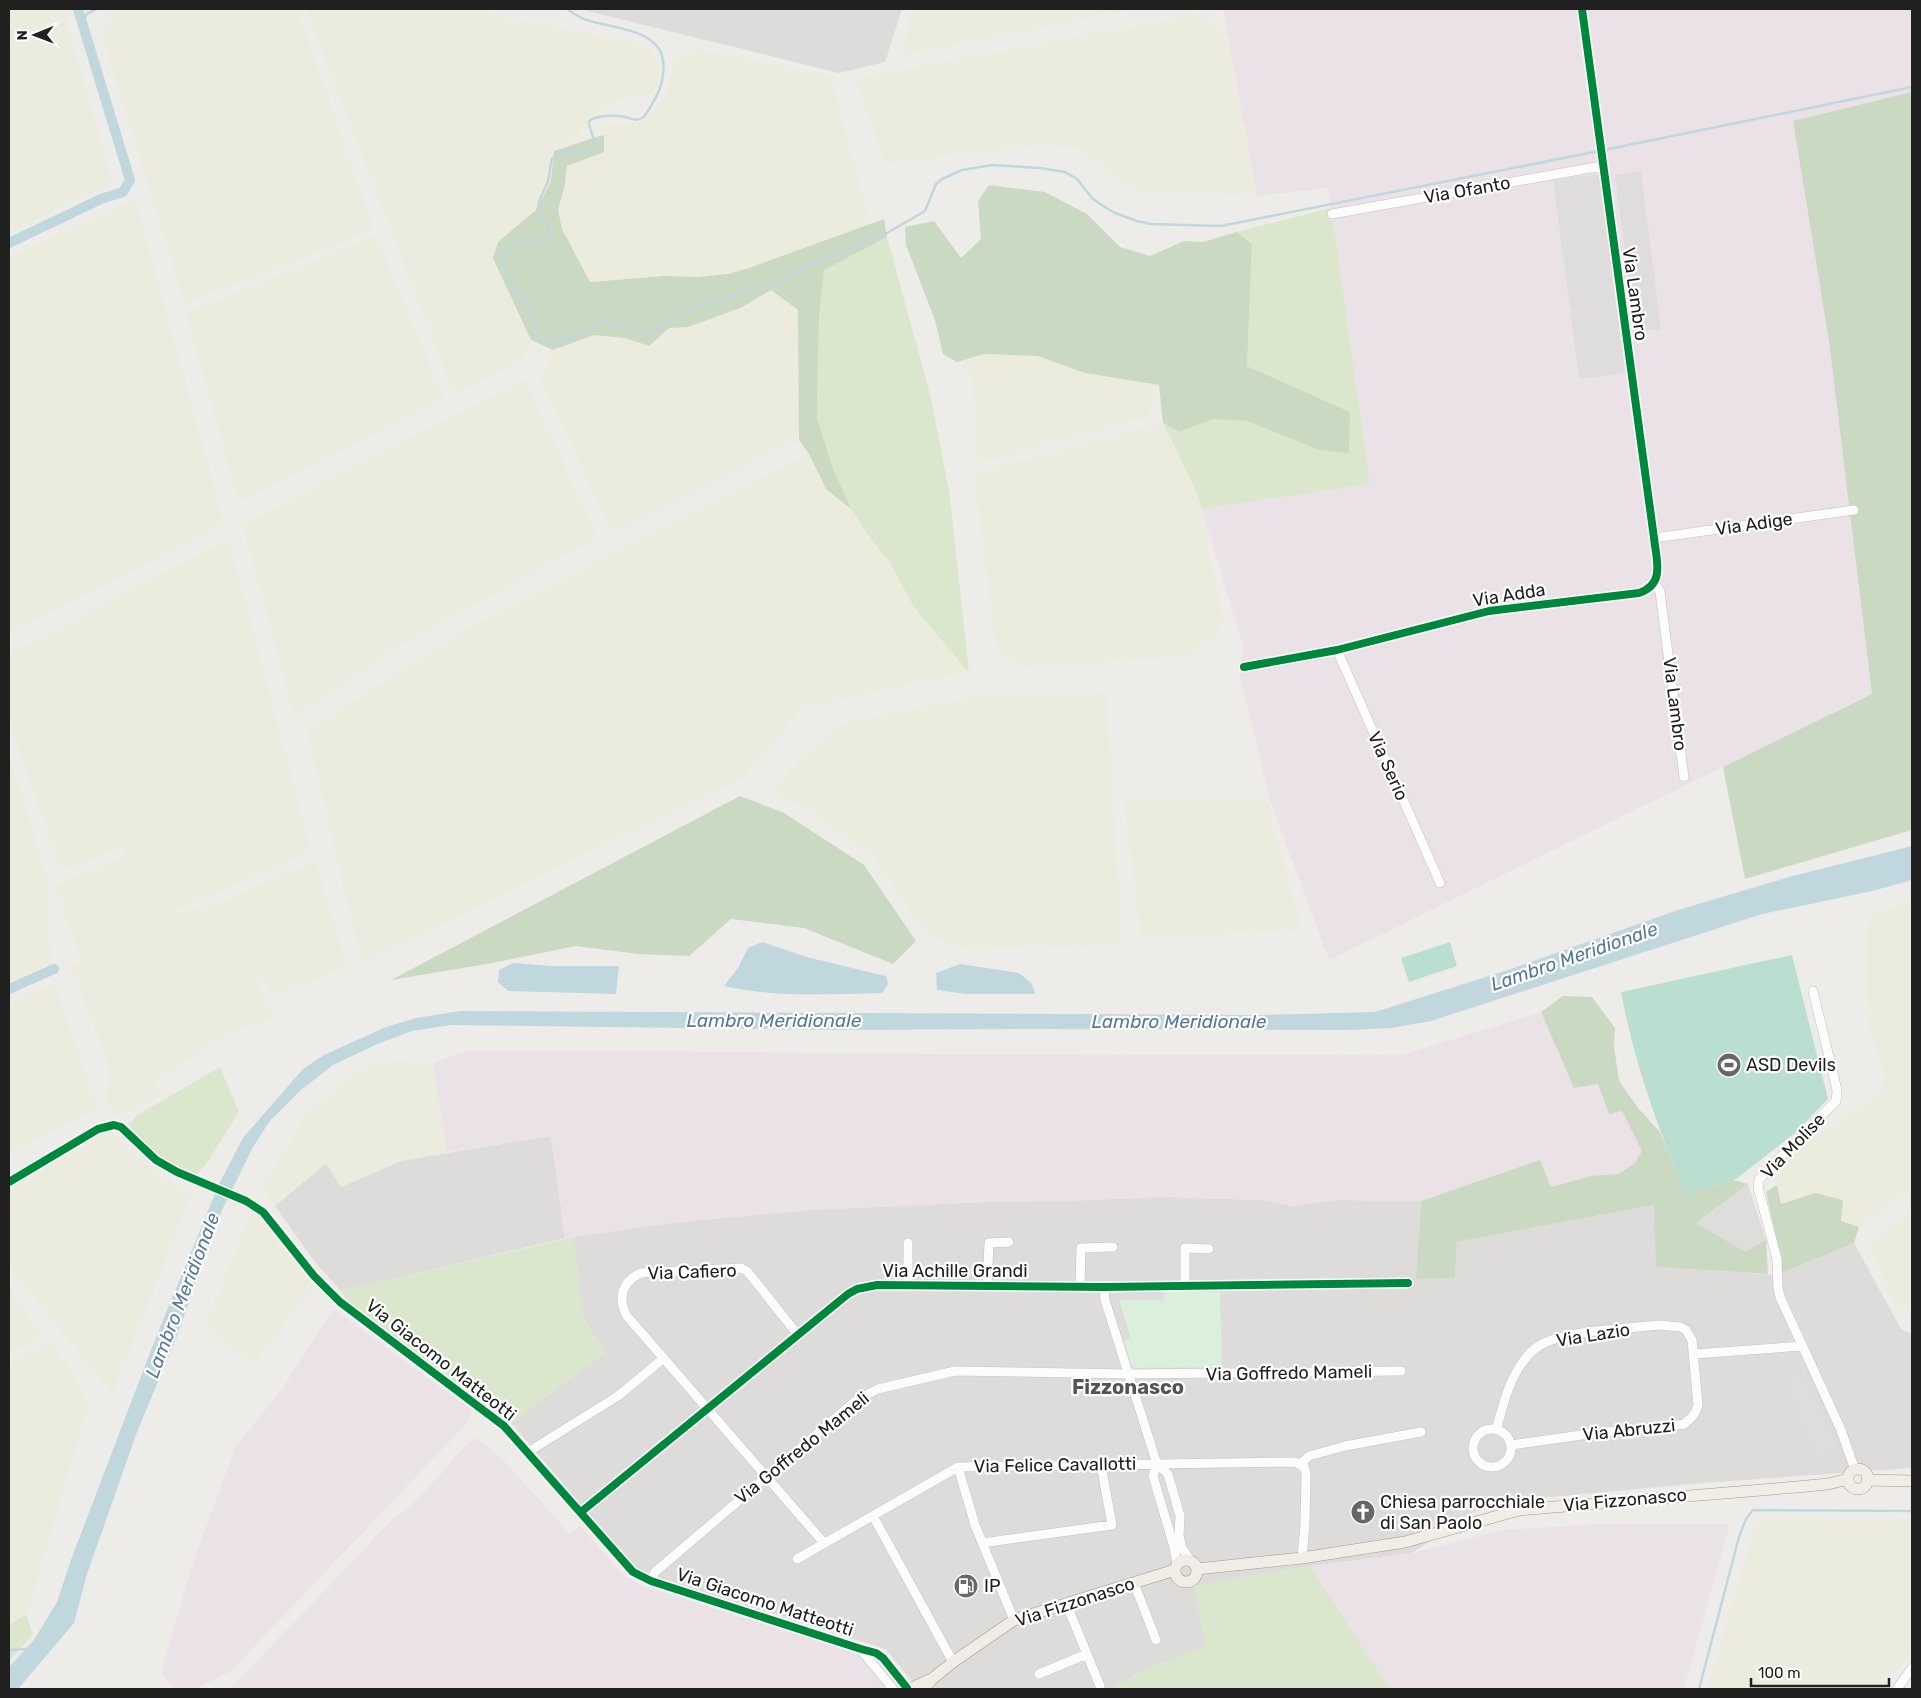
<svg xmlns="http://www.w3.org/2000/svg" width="1921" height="1698" viewBox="0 0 1921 1698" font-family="Rubik,sans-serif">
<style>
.residential{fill:#dddcda}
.industrial{fill:#ebe2e7}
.farmland{fill:#ececde}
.grass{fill:#dae7cc}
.forest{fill:#cad9c1}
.park{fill:#daf0da}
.pitch{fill:#badfd0}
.parking{fill:#dedddc}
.water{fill:#c0d7dd}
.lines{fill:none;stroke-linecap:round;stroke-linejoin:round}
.stream{stroke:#c0d7dd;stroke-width:2.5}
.canal{stroke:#c0d7dd;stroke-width:10}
.minor-casing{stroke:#c4c3c1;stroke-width:10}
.major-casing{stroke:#a29a88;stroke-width:12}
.minor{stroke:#fcfcfc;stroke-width:9}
.major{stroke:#f1ece6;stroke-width:11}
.cycleway-casing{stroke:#fff;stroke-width:11}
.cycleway{stroke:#00873e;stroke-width:8}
.labels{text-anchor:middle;stroke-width:4.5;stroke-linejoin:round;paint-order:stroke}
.street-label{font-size:18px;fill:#202020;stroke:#fff}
.poi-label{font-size:18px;fill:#202020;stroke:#fff;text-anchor:start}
.water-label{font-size:19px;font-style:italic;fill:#54789e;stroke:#fff}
.quarter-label{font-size:20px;font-weight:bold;fill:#535353;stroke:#fff}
</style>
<rect width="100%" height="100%" fill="#eeece9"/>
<path class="residential" d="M580,9h322l-17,53 -46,11z
M551,1136l14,102 -224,53 -27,-30 -39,-55 51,-43 15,24 59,-26z
M1162,1197l101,3 30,6 44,-6 84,1 -5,78 38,-1 2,-36 199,-37 2,62 119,8 78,-32 47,86 11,5v134l-210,15 -193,18 -32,9 -65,43 -102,13 -115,20 11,60 -64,25 -30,18h-194l-32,-40 -247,-77 -128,-149 94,-71 -22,-35 -10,-80 105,-15 132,-12 176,-8 103,-2z"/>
<path class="industrial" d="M1223,9h689v83l-119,30 36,219 43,353 -543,266 -59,-159 -30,-125 3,-30 -41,-137 168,-25 -42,-296 -71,8z
M1541,1012l33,76 24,-4 11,30 13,-3 21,40 -8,12 -17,11 -27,2 -41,11 -10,-27 -119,41 -84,-1 -44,6 -30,-6 -101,-3 -73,3 -103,2 -176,8 -132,12 -113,16 -14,-102 -104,16 -14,-89 32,-12h191l266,3 480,1z
M333,1309l138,100 -3,13 -237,249 -36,18h-21l-13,-17 32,-110 43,-116 44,-54z
M475,1438l10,6 22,20 63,70 10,-9 41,48 19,12 218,69 29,35h-657l165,-172 14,-10 35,-36 16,-20z
M1596,1524h134l-46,165h-294l-80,-123 102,-13 90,-23z"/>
<path class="farmland" d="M9,9h54l50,175 -104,47z
M121,9h176l77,221 -189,74 -84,-272z
M306,9h154l190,36 14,33 -10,15 -41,10 -24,18 -9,14 -26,16 -3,30 -15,29 -38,32 -5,16 38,82 -6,18 -70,38z
M911,9h222l-230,47z
M1199,14l27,16 31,166 -121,-4 -57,-42 -36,-5 -158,19 -29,-86z
M695,49l136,27 39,149 -121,44 -21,5 -30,3 -34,-1 -74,6 -28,-53 -4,-19 7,-26 1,-18 38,-14 -1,-27 44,-4 19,-26 9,-34z
M135,198l89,326 -215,111v-378z
M376,235l68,164 -205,103 -53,-189z
M771,290l27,20 1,130 -186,94 -73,-155 13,-29 41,-15 31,3 24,8 20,-18 19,-1 52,-19z
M984,354l54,2 47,17 74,12 -12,32 -169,47 -5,-84 -16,-18z
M525,378l73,160 -202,110 -101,70 -52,-194z
M1163,423l33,67 6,19 21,114 -10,16 -27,18 -161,10 -15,-6 -11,-9 -4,-14 -21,-165z
M809,454l17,35 25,20 25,37 13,15 25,46 55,66 -165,34 -61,71 -381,185 -55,-232 167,-107z
M223,542l8,5 80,305 -151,65 54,-12 101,-45 32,106 -73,31 -20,-25 21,47 -44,14 -78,49 9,13 -43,22 -12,-12v-17l3,-12 -1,-9 -8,-25 -31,-75 13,-5 -29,-76 72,-31 -3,-8 -62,24 -52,-152v-66z
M1106,693l16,253 -161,3 -36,-16 -53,-77 -65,-46 -38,-21 73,-66 140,-28z
M9,754l37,120 5,90 -42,18z
M1267,800l35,131 -161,6 -16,-135z
M1912,902v287l-53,38 -18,-6 2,-21 -28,-7 -34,11 -5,-25 13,-24 92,-63 4,-17 -17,-53 -2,-70 2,-36z
M54,984l44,124 -89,47v-153z
M384,1060l49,3 14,89 -47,9 -59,26 -15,-24 -51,43 -14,-19 47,-75 43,-37z
M110,1132l47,43 35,17 -80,203 -103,-128v-79z
M253,1209l61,78 -61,78 -48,-40z
M1912,1211v101l-16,-5 -23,-54 1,-11 13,-13 22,-17z
M9,1287l34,51 -34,16z
M53,1341l36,61 -61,210 -19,13v-261z
M1765,1519l147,1v129l-15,21 -10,2 -5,7 3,10h-177l45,-157 6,-10z"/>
<path class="grass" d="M1331,208l39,276 -168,25 -6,-19 -33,-67 16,9 34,-13 34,2 72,29 31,-38 -103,-46 5,-122 -15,-12z
M887,237l44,161 19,99 19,176 -55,-66 -25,-46 -13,-15 -25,-37 -19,-43 -15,-48 2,-101 5,-48z
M220,1067l19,45 -33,52 -9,10 -8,1c-17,-10 -53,-31 -60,-50l8,-10z
M573,1237l10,80 22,35 -94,71 -10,-12 -25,-14 -39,-26 -58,-47 -31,-21 -7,-12z
M1310,1566l80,123h-278l30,-18 64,-25 -12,-60z
M26,1614l7,20 -24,27v-36z"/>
<path class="forest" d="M1912,92v738l-167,49 -22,-112 149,-73 -43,-353 -36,-220z
M604,135v17l-37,14 -2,18 -7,26 4,19 28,53 74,-6 34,1 30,-3 21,-6 135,-49 3,18 -63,33 -5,47 -2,101 15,48 19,43 -25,-20 -17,-35 -10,-14 -1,-130 -27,-20 -31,18 -52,19 -19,1 -20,18 -24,-8 -31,-3 -41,15 -22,-10 -38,-82 5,-16 38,-32 15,-29 3,-30c17,-5 33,-12 50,-16z
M989,185l56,7 42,22 33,33 30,9 34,-15 19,1 34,-10 15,12 -5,122 103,46 -1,41 -30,-3 -72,-29 -34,-2 -34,13 -16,-9 -4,-38 -74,-12 -47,-17 -54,-2 -27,8 -14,-8 -8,-34 -29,-75 -1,-18 29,-6 27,37 20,-19 -3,-38z
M740,796l44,17 80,52 52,76 -23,23 -89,-36 -73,-9 -42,37 -50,-2 -63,-8 -89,18 -96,16z
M1563,996l29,1 23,31 -1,18 5,35 19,27 22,24 26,63 47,-15 15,4 -52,39 49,28 21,-11 2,34 -112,-7 -2,-62 -198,37 -1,36 -39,1 5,-78 119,-41 11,27 40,-11 27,-2 17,-11 7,-12 -20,-40 -13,3 -11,-30 -24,4 -33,-76z
M1777,1185l4,19 34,-11 28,7 -2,21 18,6 -5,16 -73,30 -1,-17 -14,-64z"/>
<path class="park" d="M1165,1291l55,1 2,75 -87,1 -4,-3 -7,-24 7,-3 -12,-38h44z"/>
<path class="pitch" d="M1450,942l7,24 -48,16 -8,-24z
M1792,955l36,144 -33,34 -59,46 -50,16c-28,-66 -52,-133 -65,-203z"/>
<path class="parking" d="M1641,171l20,158 -26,3 -20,-157z
M1599,174l26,199 -46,6 -26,-199z
M1748,1184l18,56 -21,12 -49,-29z
M1125,1290l37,1v7l-37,-1z
M1222,1291l43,2 -1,5 -42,1z
M1803,1372l35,78 -23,9 -29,-80z"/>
<path class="water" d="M1912,846v34l-40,11 -110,23 -331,107 -39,7 -45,2 -309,-1 -199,1 -388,-5 -39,6 -37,14 -42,20 -32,25 -32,32 -16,25 -31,63 -45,126 -40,96 -50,142 -13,49 -56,66h-9v-22l25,-27 23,-38 15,-45 84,-220 64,-155 23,-44 60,-69 21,-14 62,-28 30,-9 44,-7 799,4 116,-3 133,-42 170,-60 111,-33z
M762,942l48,16 76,18 2,8 -6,9c-54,1 -106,5 -158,-7l14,-18 10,-20z
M513,963l39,3h67l-3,28 -108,-3 -10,-9 1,-12z
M960,964l59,9 13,11 3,10h-69l-29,-4 -1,-17z"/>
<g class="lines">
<path class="stream" d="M567,9c6,4 13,9 20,11 24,8 72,9 76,40 3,22 -7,39 -19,57 -8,5 -11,2 -19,0 -10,-2 -28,-2 -36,4 -1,9 6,14 5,23 -3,13 -19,6 -28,8 -5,1 -10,4 -14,7 -2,7 -2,15 -4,22 -3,9 -11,19 -10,29 0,9 13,14 12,23 -2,13 -19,5 -27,6 -5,0 -16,7 -19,11 -11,18 20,46 27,60 5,9 7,20 9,30l7,4c14,-1 27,-7 39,-14 6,-4 10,-9 17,-10l34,12h14l7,-3 33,-22 34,-9 55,-17 19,-12 81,-32 45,-26 11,-27 6,-5 20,-9 30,-5 48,3 25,4 12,7 15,19 8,6 15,9 22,8 14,3 70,2 378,-75
M82,21l6,-8 9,-4
M1604,150l308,-63
M9,1650l18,-1
M1699,1689l40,-152 7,-18 7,-9 159,1"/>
<path class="canal" d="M9,243l92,-44 22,-7 7,-12 -52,-171
M9,989l45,-20"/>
<defs>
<path id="minor" d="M1332,214l270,-48
M1654,538l200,-28
M1655,583l5,9 24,185
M1337,650l103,233
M1244,667l93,-17 152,-39 150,-18c27,-9 17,-34 15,-55l-72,-529
M1813,991l24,99 -1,11 -72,73 -5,6 -1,7 19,72 1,29 2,9 61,133 14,40
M9,1182l89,-53 16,-4 7,2 35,33 21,12 69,29 17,11 51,64 26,26 164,124 129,146 18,9 210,68 15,4 7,5 24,30
M908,1285v-42
M987,1286l2,-43 20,-1
M1185,1286v-38l24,1
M1080,1287l1,-39 32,-1
M1104,1287l1,13 52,164
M798,1335l-51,-64 -6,-3 -100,5c-19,8 -23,24 -15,42l198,228
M1694,1354l109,-8
M1473 1448a19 19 0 1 1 38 0a19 19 0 1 1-38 0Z
M1496,1430c6,-20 11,-43 22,-61 6,-9 12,-18 21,-23 25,-16 88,-17 120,-21l22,2 5,3 6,10 6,65 -3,8 -4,5 -7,6 -12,2 -76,7 -85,12
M528,1452l90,-56 46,-38
M1300,1464l9,-8 36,-10 76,-14
M958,1467l17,58 39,95
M581,1512l267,-218 9,-5 20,-4 227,2 304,-4
M873,1516l80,146
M982,1543l130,-18 -11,-60
M797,1559l161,-92 337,-5 9,5 2,6 -1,51 -3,34
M1177,1564l-3,-17 -21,-71 4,-12 11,10 12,42 -1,20 3,12 8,12
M651,1581l4,-9 203,-173 20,-10 77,-18 173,3 273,-3
M1134,1583l22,57
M1066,1603l34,83
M861,1650l32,39
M1039,1674l48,-20
M1897,1689l15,-21"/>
<path id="major" d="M1848 1479a10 10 0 1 1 20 0a10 10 0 1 1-20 0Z
M1867,1480l45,1
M1175 1571a11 11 0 1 1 22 0a11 11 0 1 1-22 0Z
M1197,1569l105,-11 103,-16 114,-32 278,-23 31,-3 20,-5
M910,1689l19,-9
M923,1689l9,-10 21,-17 61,-42 161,-50"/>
</defs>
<use href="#minor" class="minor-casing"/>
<use href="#major" class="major-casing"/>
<use href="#minor" class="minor"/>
<use href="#major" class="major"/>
<defs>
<path id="cycleway" d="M1244,667l93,-17 152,-39 150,-18c27,-9 17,-34 15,-55l-72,-529
M9,1182l89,-53 16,-4 7,2 35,33 21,12 69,29 17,11 51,64 26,26 164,124 129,146 18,9 210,68 15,4 7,5 24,30
M581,1512l267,-218 9,-5 20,-4 227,2 304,-4"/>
</defs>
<use href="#cycleway" class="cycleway-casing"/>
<use href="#cycleway" class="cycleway"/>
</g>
<defs>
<symbol id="stadium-disc" viewBox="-11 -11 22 22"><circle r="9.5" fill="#686766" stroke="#fff"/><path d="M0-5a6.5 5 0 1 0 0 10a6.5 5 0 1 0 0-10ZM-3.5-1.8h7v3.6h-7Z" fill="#fff"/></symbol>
<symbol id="church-disc" viewBox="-11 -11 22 22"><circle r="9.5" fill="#686766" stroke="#fff"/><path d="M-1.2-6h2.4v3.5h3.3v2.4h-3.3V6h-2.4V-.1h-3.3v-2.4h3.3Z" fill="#fff"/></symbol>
<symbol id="fuel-disc" viewBox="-11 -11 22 22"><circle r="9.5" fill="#686766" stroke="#fff"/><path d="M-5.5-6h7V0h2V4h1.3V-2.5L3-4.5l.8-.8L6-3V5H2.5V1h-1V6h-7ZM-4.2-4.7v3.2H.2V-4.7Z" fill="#fff"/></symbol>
</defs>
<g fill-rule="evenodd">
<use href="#stadium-disc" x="1715" y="1051" width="28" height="28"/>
<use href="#church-disc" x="1349" y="1498" width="28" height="28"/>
<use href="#fuel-disc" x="952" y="1572" width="28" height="28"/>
</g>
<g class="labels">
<g class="street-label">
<text transform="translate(1467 190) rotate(-10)" y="6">Via Ofanto</text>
<text transform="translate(1635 294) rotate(82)" y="6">Via Lambro</text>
<text transform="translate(1754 524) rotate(-8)" y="6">Via Adige</text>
<text transform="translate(1509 595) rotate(-9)" y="6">Via Adda</text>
<text transform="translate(1675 704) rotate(83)" y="6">Via Lambro</text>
<text transform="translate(1388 766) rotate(66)" y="6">Via Serio</text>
<text transform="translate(1793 1146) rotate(-46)" y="6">Via Molise</text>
<text x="955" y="1277">Via Achille Grandi</text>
<text transform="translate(692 1272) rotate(-2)" y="6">Via Cafiero</text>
<text transform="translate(1593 1335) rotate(-9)" y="6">Via Lazio</text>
<text transform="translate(441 1360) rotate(38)" y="6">Via Giacomo Matteotti</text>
<text transform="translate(1289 1373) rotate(-1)" y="6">Via Goffredo Mameli</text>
<text transform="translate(1629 1430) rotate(-6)" y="6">Via Abruzzi</text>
<text transform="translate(802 1448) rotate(-39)" y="6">Via Goffredo Mameli</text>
<text transform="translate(1055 1465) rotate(-1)" y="6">Via Felice Cavallotti</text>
<text transform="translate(1625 1500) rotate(-5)" y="6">Via Fizzonasco</text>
<text transform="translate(765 1602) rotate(18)" y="6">Via Giacomo Matteotti</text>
<text transform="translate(1075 1602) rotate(-18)" y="6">Via Fizzonasco</text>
</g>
<g class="poi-label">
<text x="1746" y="1071">ASD Devils</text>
<text x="1380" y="1508">Chiesa parrocchiale<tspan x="1380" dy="21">di San Paolo</tspan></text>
<text x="984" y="1592">IP</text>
</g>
<g class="water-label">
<text transform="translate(1574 956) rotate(-19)" y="7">Lambro Meridionale</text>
<text x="774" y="1027">Lambro Meridionale</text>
<text x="1179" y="1028">Lambro Meridionale</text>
<text transform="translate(182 1295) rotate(-69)" y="7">Lambro Meridionale</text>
</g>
<g class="quarter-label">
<text x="1128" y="1394">Fizzonasco</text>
</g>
</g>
<rect width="1921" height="1698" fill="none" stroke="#202020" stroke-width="20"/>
<g transform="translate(35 35) rotate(269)" stroke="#ffffff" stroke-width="4" paint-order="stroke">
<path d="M0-4L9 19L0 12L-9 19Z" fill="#202020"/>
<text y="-8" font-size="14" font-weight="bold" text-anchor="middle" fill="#202020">N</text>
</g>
<path d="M1751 1678v8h138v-8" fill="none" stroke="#202020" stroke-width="2.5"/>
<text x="1758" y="1678" font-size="15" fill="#202020" stroke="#ffffff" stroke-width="4" paint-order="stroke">100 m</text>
</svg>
